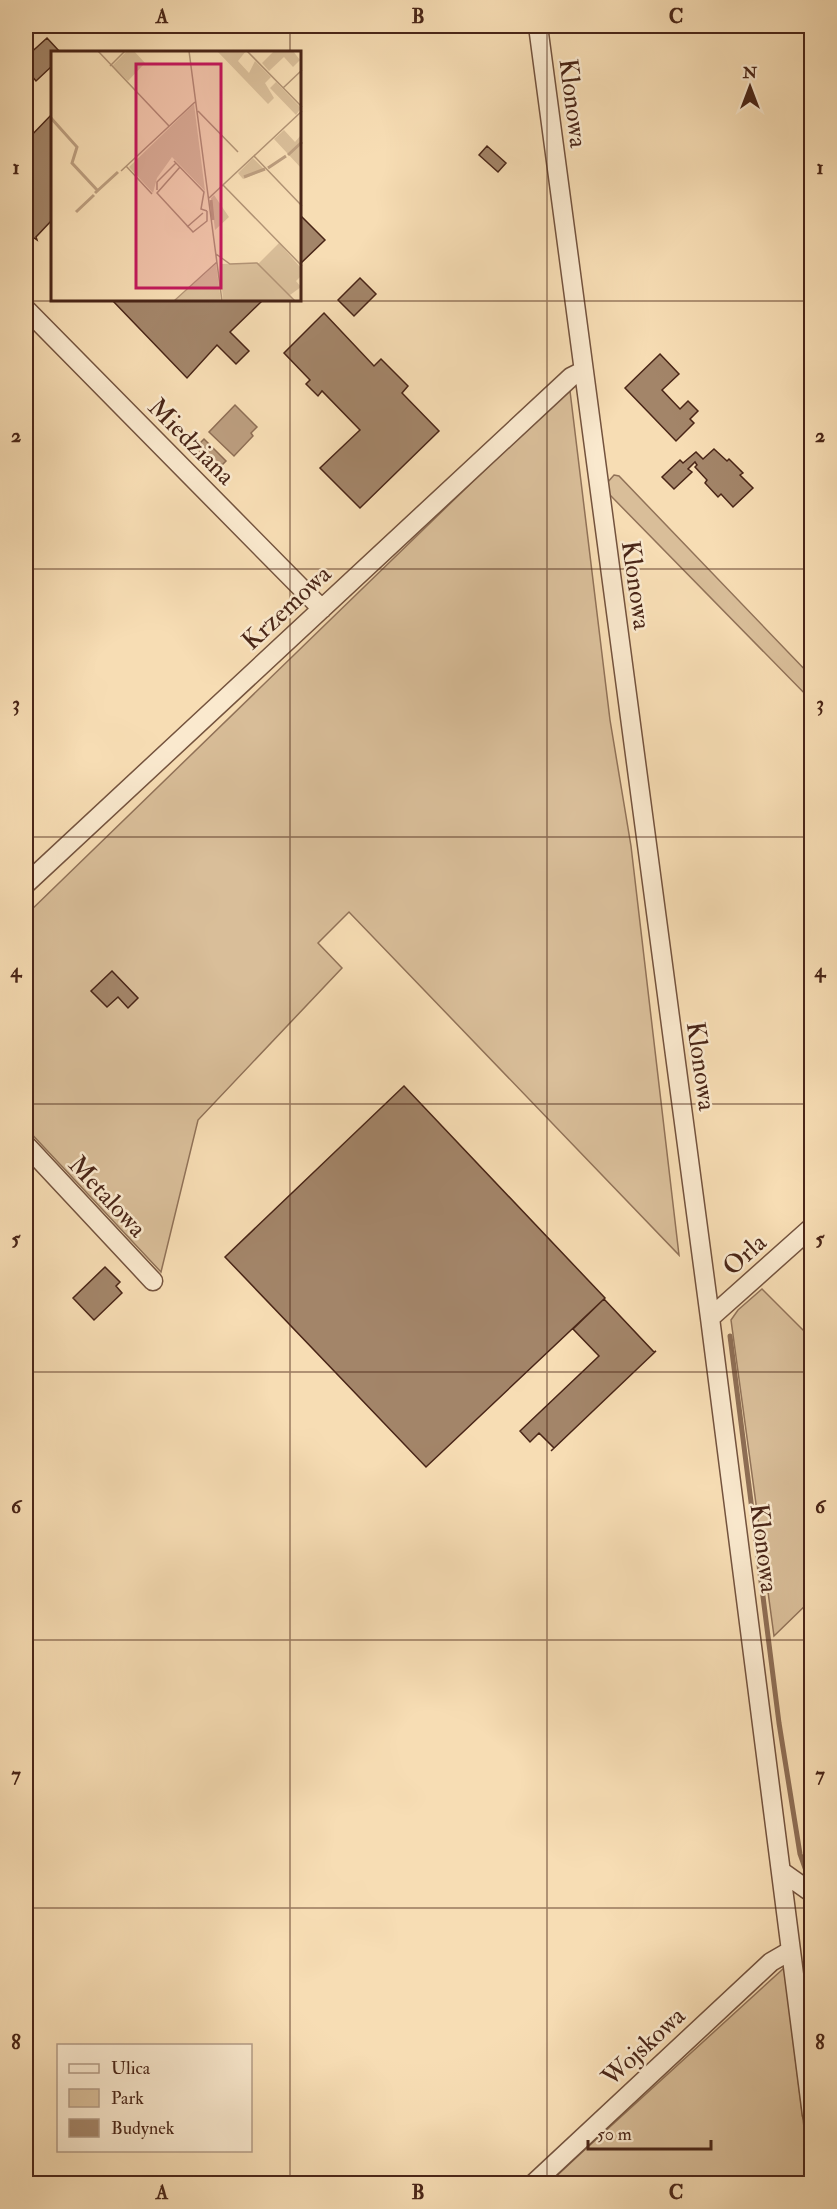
<svg xmlns="http://www.w3.org/2000/svg" width="837" height="2209" viewBox="0 0 837 2209" font-family="'IM FELL Double Pica',serif">
<style>
.green{fill:#d9be99;stroke:#917258;stroke-width:1.5}
.water{fill:#bc9e7f;stroke:#8e6e55;stroke-width:1.5}
.lines{fill:none;stroke-linecap:round;stroke-linejoin:round}
.stream{stroke:#8e6e55;stroke-width:5}
.building{fill:#a38569;stroke:#492517;stroke-width:1.5}
.minor-casing{stroke:#74533e;stroke-width:21}
.minor{stroke:#fae9ce;stroke-width:18}
.grid{fill:none;stroke:#492517;stroke-width:1.5;stroke-opacity:0.55}
.labels{text-anchor:middle;stroke-width:5;stroke-linejoin:round;paint-order:stroke}
.street-label{font-size:26px;fill:#492517;stroke:#fae9ce}
.inset-river{fill:none;stroke:#bc9e7f;stroke-width:3}
.inset-road{fill:none;stroke:#b19375;stroke-width:1.5}
.view{fill:#c2185b;fill-opacity:0.15;stroke:#c2185b;stroke-width:3}
.inset-edge{fill:none;stroke:#492517;stroke-width:3}
.neatline{fill:none;stroke:#492517;stroke-width:2}
.grid-label{font-size:20px;text-anchor:middle;font-weight:bold;fill:#492517}
</style>
<rect width="100%" height="100%" fill="#f7ddb4"/>
<filter id="stains"><feTurbulence type="fractalNoise" baseFrequency=".00333" numOctaves="4"/><feColorMatrix values="0 0 0 0 .2 0 0 0 0 .09 0 0 0 0 .02 0 0 0 .5 -.17"/></filter>
<radialGradient id="worn" r=".72"><stop offset=".6" stop-color="#630" stop-opacity="0"/><stop offset="1" stop-color="#630" stop-opacity=".3"/></radialGradient>
<path class="green" d="M570,391l40,329 21,126 48,409 -330,-343 -31,31 24,25 -144,152 -37,152 -135,-144v-213l537,-521z
M614,475l5,1 192,200v24l-202,-206 -2,-11z
M762,1289l50,50 -1,261 -37,36 -43,-316 7,-10z
M784,1968l27,215 -263,1 30,-28z"/>
<path class="water" d="M235,405l22,22 -6,6 2,3 -19,20 -25,-24z
M204,439l22,22 -11,11 -22,-22z"/>
<g class="lines">
<path class="stream" d="M730,1336l49,387 21,131 5,14 7,8"/>
</g>
<path class="building" d="M47,38l13,14h-8v14l-16,15 -10,-12v-12z
M52,114v106l-16,17 1,3 -3,-2 -8,9v-106z
M487,146l19,17 -8,9 -19,-17z
M300,215l25,25 -25,24z
M360,278l16,16 -22,22 -16,-16z
M112,300h151l-33,32 19,19 -13,13 -19,-19 -30,33z
M324,313l50,53 7,-7 27,27 -6,7 37,38 -79,77 -40,-40 40,-38 -38,-39 -4,5 -12,-12 4,-4 -26,-27z
M660,354l19,20 -17,16 18,19 8,-8 10,10 -8,8 4,4 -18,18 -51,-53z
M714,449l13,12 2,-2 14,14 -3,2 13,13 -20,19 -12,-13 -3,3 -13,-14 2,-3 -12,-13 2,-2 -2,-3 -7,7 4,3 -18,17 -12,-12 18,-17 3,3 13,-11 7,7z
M112,971l26,27 -10,10 -10,-11 -11,10 -16,-16z
M404,1086l201,212 -179,169 -201,-210z
M105,1267l15,15 -4,4 6,7 -28,27 -21,-22z
M604,1299l50,53 2,-1 -105,100 3,-3 -15,-15 -9,9 -10,-11 79,-75 -26,-27z"/>
<g class="lines">
<defs>
<path id="minor" d="M538,26l172,1292 102,797
M26,309l296,300
M26,884l545,-507 12,-6
M26,1145l127,136
M710,1318l102,-91
M781,1871l31,22
M533,2184l238,-222 19,-11"/>
</defs>
<use href="#minor" class="minor-casing"/>
<use href="#minor" class="minor"/>
</g>
<path class="grid" d="M290,26v26M547,26v2158M290,300v1884M26,301h786M26,569h786M26,837h786M26,1104h786M26,1372h786M26,1640h786M26,1908h786"/>
<g class="labels">
<g class="street-label">
<text transform="translate(574 103) rotate(83)" y="9">Klonowa</text>
<text transform="translate(192 441) rotate(45)" y="9">Miedziana</text>
<text transform="translate(637 585) rotate(82)" y="9">Klonowa</text>
<text transform="translate(286 607) rotate(-43)" y="9">Krzemowa</text>
<text transform="translate(702 1066) rotate(82)" y="9">Klonowa</text>
<text transform="translate(108 1196) rotate(47)" y="9">Metalowa</text>
<text transform="translate(744 1254) rotate(-42)" y="9">Orla</text>
<text transform="translate(765 1548) rotate(83)" y="9">Klonowa</text>
<text transform="translate(643 2046) rotate(-43)" y="9">Wojskowa</text>
</g>
</g>
<g transform="translate(51 51)">
<rect width="250" height="250" fill="#f7ddb4"/>
<path d="M76,0h7l11,12 -17,18 -16,-15zM166,0h29l-8,10 11,12 6,-12 16,16 -6,6 9,15 -6,6zM223,0h19l7,9 -7,7 -9,-10 -15,14 -7,-8zM225,31l25,26 -5,7 -26,-27zM143,53l11,87 -33,-34 -15,21 -4,15 -24,-26zM233,79l11,12 6,-7v33l-27,-29zM202,107l12,12 -22,9 -5,-6zM163,144l15,22 -14,13 -4,-32zM228,192l22,25v8l-5,5 5,6 -11,8 3,6h-70l-3,-37 39,-1zM165,213l5,37h-46z" fill="#d9be99"/>
<path class="inset-river" d="M0,67l26,29 -5,16 26,28M237,104l14,-13M217,117l18,-12M193,126l21,-8M44,142l23,-21M160,149l2,20M25,161l18,-17"/>
<path class="inset-road" d="M47,0l71,75M138,0l33,250M196,0l55,56M59,15l15,-15M232,37l19,-18M147,60l40,41M203,105l48,50M123,110l30,31 -3,17 6,2M75,115l26,28M129,116l-23,26 36,39 14,-11v-10M70,120l74,-69M172,134l79,81M106,139v-8l19,-19M158,147l93,-87M136,176l16,-14M165,203l14,10 27,-1 38,38M123,250l43,-39"/>
<path class="view" d="M85,13h85v224h-85z"/>
<rect width="250" height="250" class="inset-edge"/>
</g>
<rect width="837" height="2209" fill="none" stroke="#f7ddb4" stroke-width="66"/>
<rect x="57" y="2044" width="195" height="108" fill="#fae9ce" stroke="#b39b85" stroke-width="1.5"/>
<rect x="69" y="2064" width="30" height="9" fill="#fae9ce" stroke="#b39b85" stroke-width="1.5"/>
<text x="111" y="2074" font-size="18" fill="#492517">Ulica</text>
<rect x="69" y="2089" width="30" height="18" fill="#d9be99" stroke="#b39b85" stroke-width="1.5"/>
<text x="111" y="2104" font-size="18" fill="#492517">Park</text>
<rect x="69" y="2119" width="30" height="18" fill="#a38569" stroke="#b39b85" stroke-width="1.5"/>
<text x="111" y="2134" font-size="18" fill="#492517">Budynek</text>
<g transform="translate(750 87)" stroke="#fae9ce" stroke-width="4.5" paint-order="stroke">
<path d="M0-4.5L10 22L0 15L-10 22Z" fill="#492517"/>
<text y="-9" font-size="16" font-weight="bold" text-anchor="middle" fill="#492517">N</text>
</g>
<path d="M588 2140v9h123v-9" fill="none" stroke="#492517" stroke-width="3"/>
<text x="597" y="2140" font-size="18" fill="#492517" stroke="#fae9ce" stroke-width="4.5" paint-order="stroke">50 m</text>
<rect x="33" y="33" width="771" height="2143" class="neatline"/>
<g class="grid-label">
<text x="162" y="23">A</text>
<text x="418" y="23">B</text>
<text x="676" y="23">C</text>
<text x="16" y="174">1</text>
<text x="820" y="174">1</text>
<text x="16" y="442">2</text>
<text x="820" y="442">2</text>
<text x="16" y="710">3</text>
<text x="820" y="710">3</text>
<text x="16" y="977">4</text>
<text x="820" y="977">4</text>
<text x="16" y="1245">5</text>
<text x="820" y="1245">5</text>
<text x="16" y="1513">6</text>
<text x="820" y="1513">6</text>
<text x="16" y="1781">7</text>
<text x="820" y="1781">7</text>
<text x="16" y="2049">8</text>
<text x="820" y="2049">8</text>
<text x="162" y="2199">A</text>
<text x="418" y="2199">B</text>
<text x="676" y="2199">C</text>
</g>
<rect width="100%" height="100%" filter="url(#stains)"/>
<rect width="100%" height="100%" fill="url(#worn)"/>
</svg>
